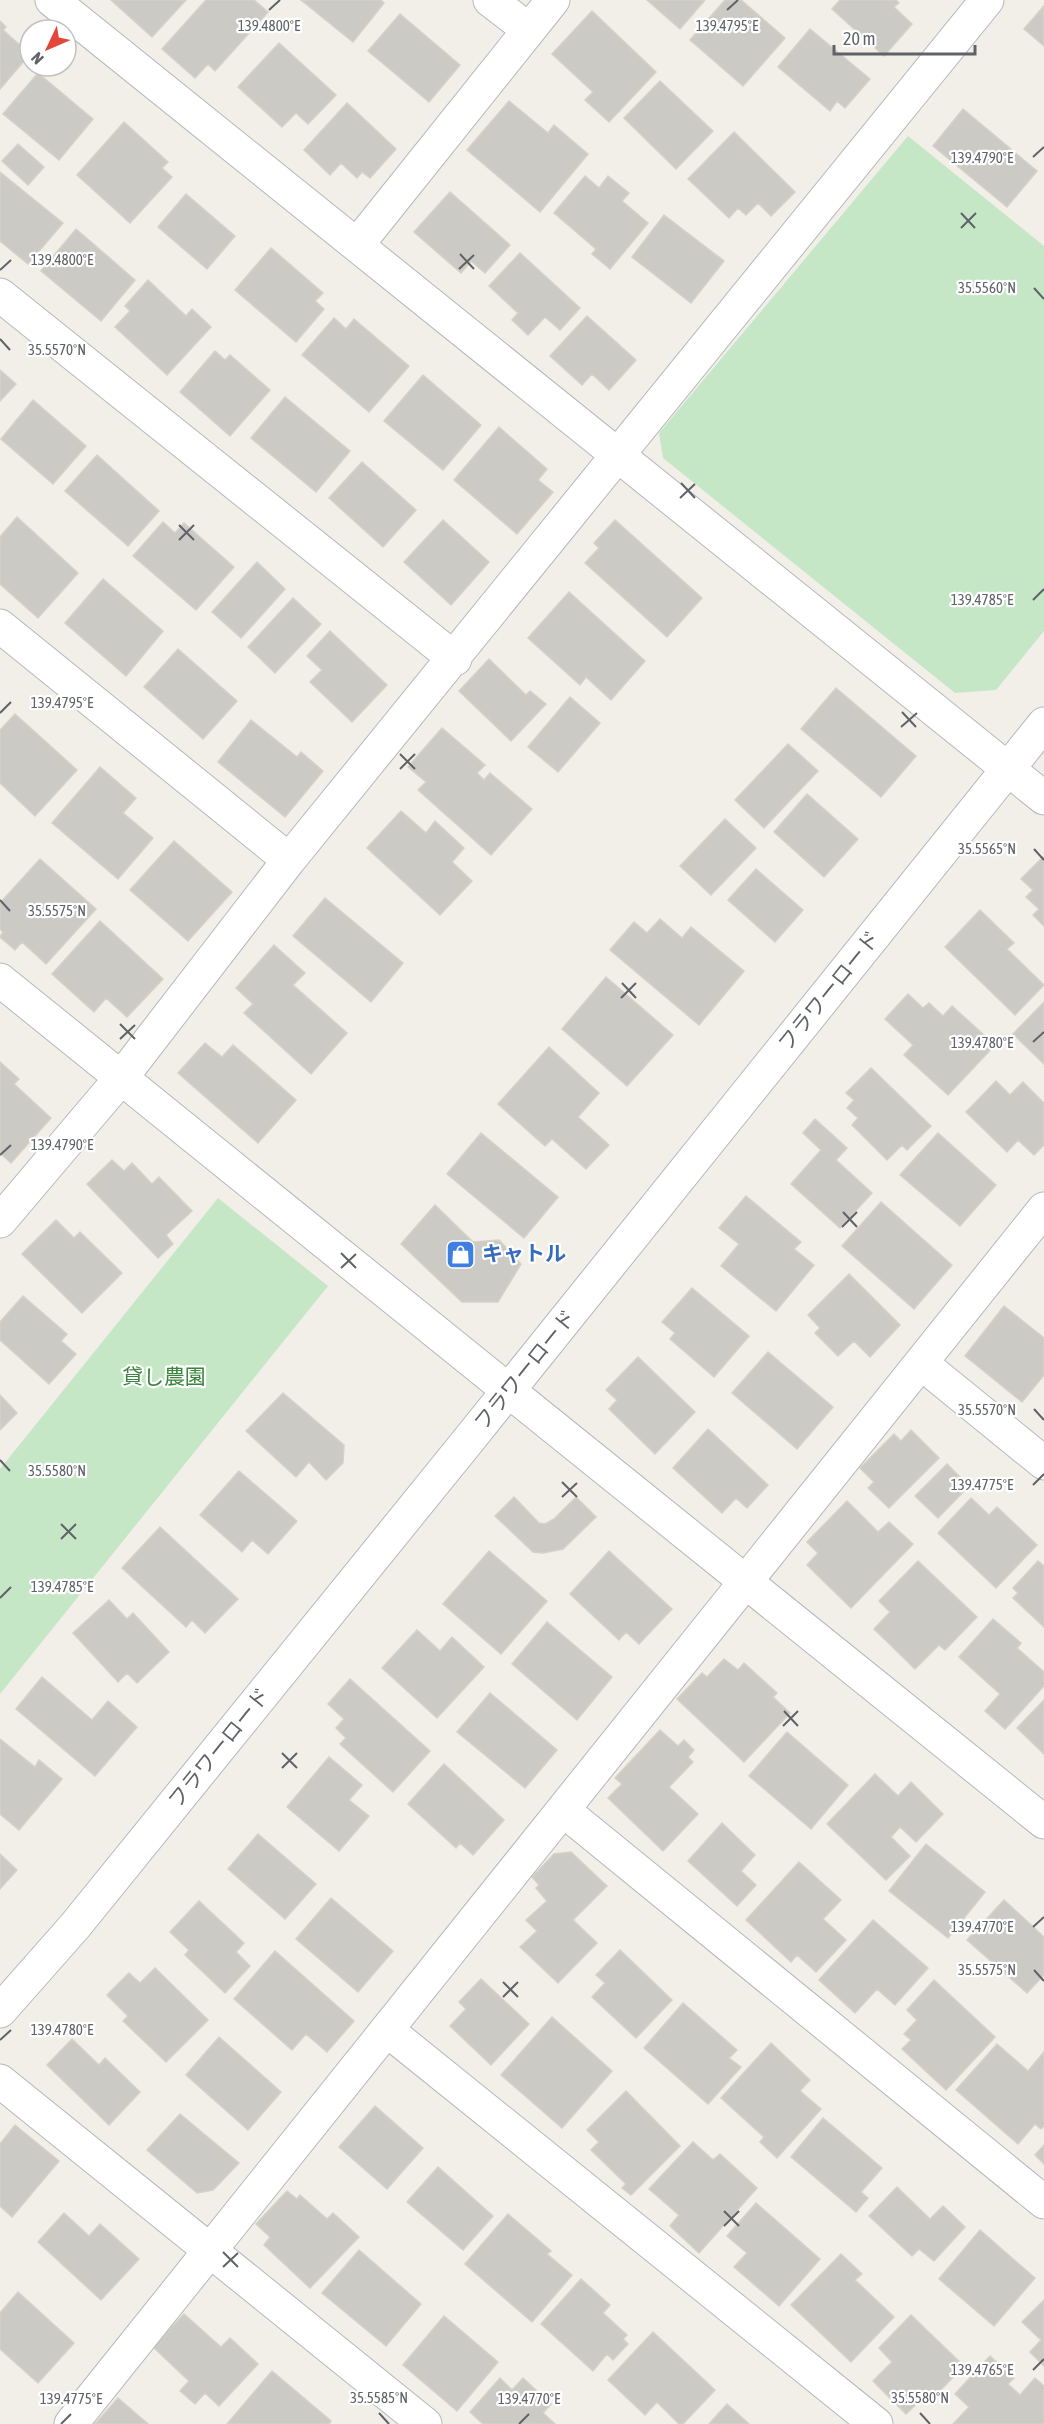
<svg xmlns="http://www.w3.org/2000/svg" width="1044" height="2424" viewBox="0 0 1044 2424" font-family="'Asap Condensed','Noto Sans JP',sans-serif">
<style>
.green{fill:#c6e7c6}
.building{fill:#cccac5;stroke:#d6d1c6;stroke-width:1.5}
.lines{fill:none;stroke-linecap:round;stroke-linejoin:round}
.minor-casing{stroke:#b5b8bc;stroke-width:35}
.tertiary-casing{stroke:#b5b8bc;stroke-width:35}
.minor{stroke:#fff;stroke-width:33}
.tertiary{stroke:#fff;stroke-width:33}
.ticks{fill:none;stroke:#5f6368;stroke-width:2}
.labels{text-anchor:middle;stroke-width:4.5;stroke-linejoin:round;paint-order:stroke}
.street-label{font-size:21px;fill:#5f6368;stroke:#fff}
.shop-label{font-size:21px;font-weight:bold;fill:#366cbe;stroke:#fff;text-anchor:start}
.park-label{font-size:21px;fill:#39853b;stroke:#fff}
.ticks-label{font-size:15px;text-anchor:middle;fill:#5f6368;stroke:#fff;stroke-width:4.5;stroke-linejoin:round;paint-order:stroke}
</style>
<rect width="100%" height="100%" fill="#f1efe8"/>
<path class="green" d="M908,136l136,110v385l-48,59 -41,3 -292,-235 -4,-25z
M218,1198l110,88 -328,408v-225z"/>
<path class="building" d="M111,0h75l-34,37z
M206,0h48l14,12 -53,59 -7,-7 -13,14 -33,-29z
M301,0h80l3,3 -31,39z
M647,0h58l-25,29z
M725,0h16l44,38 -42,48 -53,-46z
M840,0h56l3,3 -5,4 18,17 -28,32 -52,-47z
M1044,6v40l-20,-17z
M592,11l64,61 -47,50 -24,-22 8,-8 -41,-38z
M400,14l60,51 -31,37 -61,-51z
M0,21l6,6 -3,3 27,24 -30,35z
M810,29l60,50 -25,29 -8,-7 -7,10 -52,-44z
M279,43l57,52 -28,29 -12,-11 -14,14 -44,-40z
M38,73l55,46 -34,41 -56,-46z
M660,81l53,50 -37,38 -52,-51z
M509,101l39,32 6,-8 34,29 -48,58 -73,-62z
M347,103l49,46 -26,29 -8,-6 -5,6 -16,-15 -11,12 -26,-25z
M963,109l74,62 -30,36 -74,-61z
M124,122l44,40 -6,6 10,9 -42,46 -53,-48z
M734,132l61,60 -24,24 -13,-13 -12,12 -8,-7 -9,10 -41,-39z
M18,144l26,23 -16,18 -26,-24z
M0,172l63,51 -35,41 -28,-23z
M585,176l14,12 9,-12 21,17 -7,8 26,22 -38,46 -18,-15 4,-5 -42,-36z
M450,192l60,53 -25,28 -14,-12 -10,12 -47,-41z
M186,194l49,42 -28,33 -49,-42z
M664,215l60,46 -33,42 -59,-46z
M76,229l59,51 -34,41 -60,-50z
M271,248l52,45 -8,8 9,8 -28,33 -61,-52z
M520,253l60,55 -20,22 -15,-13 -17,18 -16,-15 6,-7 -29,-27z
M148,280l38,36 6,-7 19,18 -44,48 -52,-48 15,-16 -5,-5z
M587,316l49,44 -27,30 -17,-16 -10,11 -32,-29z
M334,318l12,11 8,-10 55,47 -40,46 -67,-57z
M215,351l10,9 5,-5 40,35 -40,46 -50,-44z
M0,370l16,14 -16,17z
M423,375l58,50 -38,45 -59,-49z
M285,397l65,54 -34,41 -65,-54z
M33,400l53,46 -33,38 -52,-45z
M499,427l48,42 -9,11 15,12 -36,42 -63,-54z
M97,455l62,56 -31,35 -63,-55z
M362,462l54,48 -33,37 -54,-49z
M17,517l61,56 -40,45 -38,-34v-47z
M443,520l46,42 -38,43 -47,-43z
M615,520l87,78 -35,39 -82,-74 14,-15 -5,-5z
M163,522l12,11 9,-10 50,44 -38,43 -63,-54z
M257,562l28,27 -44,49 -29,-26z
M103,579l60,52 -37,45 -61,-53z
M569,592l76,69 -34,39 -25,-23 -6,8 -52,-47z
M293,598l28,26 -46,49 -27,-26z
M330,631l57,54 -35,37 -42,-40 12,-12 -15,-14z
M178,649l59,52 -34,38 -59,-52z
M489,659l37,36 4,-4 16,13 -35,37 -52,-50z
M836,688l80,68 -35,41 -80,-68z
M570,697l30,26 -42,49 -30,-25z
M15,714l62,56 -42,46 -35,-33v-53z
M251,720l46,37 4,-5 22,19 -38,46 -67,-55z
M442,728l43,37 -8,8 7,7 6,-7 42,36 -41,46 -73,-65 8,-8 -18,-15z
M788,744l30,27 -54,57 -29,-28z
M100,767l36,31 -13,15 30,25 -35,41 -66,-56z
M807,794l51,45 -34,38 -50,-45z
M401,811l25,22 9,-12 29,27 -12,14 20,19 -32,34 -73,-67z
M725,819l31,29 -45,47 -31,-29z
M174,841l58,51 -44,49 -58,-51z
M1043,857h1v69l-11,-11 6,-6 -13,-12 7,-7 -12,-11z
M40,859l56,50 -50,55 -24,-22 -7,8 -15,-13 3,-5 -3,-3v-26z
M756,869l47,41 -28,32 -47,-42z
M325,898l78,65 -32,39 -78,-66z
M980,910l34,33 -7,6 37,36 -29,30 -70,-68z
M660,919l22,19 9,-11 53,44 -45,54 -89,-75 24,-28 13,11z
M100,921l63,58 -36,38 -21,-19 -12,14 -42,-38z
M274,945l31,28 -12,12 54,48 -36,41 -67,-61 9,-9 -17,-16z
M606,977l67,58 -46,51 -65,-57z
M908,994l15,14 6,-5 14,13 9,-10 43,39 -47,50 -44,-40 9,-10 -28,-26z
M1044,1002v62l-31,-30z
M205,1043l17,14 11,-12 63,55 -38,43 -80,-70z
M549,1047l50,46 -21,24 31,28 -23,24 -34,-30 -7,7 -47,-42z
M0,1062l19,17 -5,5 37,34 -40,45 -11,-10z
M871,1068l60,58 -24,24 -5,-5 -15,15 -35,-35 6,-7 -11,-10 7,-8 -8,-7z
M996,1081l14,14 13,-13 21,21v42l-10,10 -16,-15 -11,12 -41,-40z
M815,1119l32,29 -11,12 36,33 -32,35 -49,-44 30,-34 -18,-17z
M481,1133l77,64 -34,41 -77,-64z
M938,1133l58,52 -36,41 -60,-51z
M112,1160l12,11 8,-8 20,21 7,-7 33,34 -26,24 7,9 -15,14 -71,-74z
M746,1196l55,46 -7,7 20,16 -38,46 -55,-45 18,-22 -20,-16z
M881,1202l71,63 -38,44 -72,-63z
M435,1205l38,37 26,-2 22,24 -23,38h-36l-61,-58z
M56,1220l18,18 6,-6 42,41 -40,40 -60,-59z
M849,1274l51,51 -30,32 -16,-16 -16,15 -23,-23 5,-5 -12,-13z
M692,1288l57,48 -35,41 -44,-38 5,-6 -13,-11z
M23,1296l44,38 -6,7 15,13 -27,30 -49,-44v-18z
M1004,1306l40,32v37l-22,27 -57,-46z
M768,1352l65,55 -36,42 -65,-56z
M638,1357l57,55 -40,42 -46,-45 8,-9 -11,-10z
M283,1393l61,52 -1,18 -17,17 -17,-18 -13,15 -50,-46z
M0,1395l17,18 -17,17z
M708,1429l60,56 -21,23 -11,-10 -14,15 -49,-45z
M911,1430l28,28 -50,50 -21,-20 6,-6 -14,-14 34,-34 7,7z
M947,1464l22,22 -31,32 -23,-22z
M239,1471l58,50 -29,33 -16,-14 -10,12 -42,-37z
M514,1497l25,26 6,1 9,-5 22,-22 20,20 -33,32 -20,4 -10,-1 -38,-36z
M971,1498l18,17 8,-8 40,38 -41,43 -58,-55z
M847,1501l31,31 11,-10 24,22 -62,64 -44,-43 11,-12 -11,-11z
M160,1527l78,72 -33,34 -13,-13 -6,7 -64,-59z
M489,1551l58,50 -46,53 -58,-50z
M609,1551l63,58 -33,35 -13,-12 -7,8 -49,-46z
M918,1561l59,56 -32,33 -6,-5 -24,24 -41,-40 16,-17 -11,-11z
M1038,1561l6,5v61l-31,-29 5,-5 -5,-5z
M109,1600l18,19 6,-6 36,39 -32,31 -10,-10 -9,9 -45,-49z
M993,1619l28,24 -4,5 27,24v14l-39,43 -20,-18 15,-17 -41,-37z
M547,1622l65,55 -35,43 -65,-56z
M417,1630l23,21 12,-14 32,30 -47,51 -55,-50z
M724,1659l14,11 6,-7 33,30 -4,4 17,16 -46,49 -67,-63 25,-26 5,4z
M42,1677l50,43 16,-19 29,26 -42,49 -79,-67z
M350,1679l80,72 -37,41 -53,-48 6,-6 -10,-10 8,-9 -16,-15z
M490,1693l67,57 -32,38 -68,-56z
M1044,1700v54l-27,-26z
M660,1730l18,16 6,-6 10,10 -6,7 5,5 -24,25 29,27 -35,37 -55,-53 14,-14 -7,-6z
M787,1732l61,53 -37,44 -62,-53z
M0,1739l35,28 4,-7 23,19 -43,51 -19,-16z
M329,1757l33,28 -13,15 20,16 -30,35 -52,-44z
M444,1764l60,56 -31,35 -13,-12 -4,5 -48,-44z
M875,1774l23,22 13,-14 32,32 -27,28 -16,-15 -9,10 19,19 -24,24 -59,-56z
M722,1823l33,32 -14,16 15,14 -19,21 -49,-45z
M258,1834l58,50 -31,35 -57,-50z
M926,1844l59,48 -37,46 -59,-47z
M571,1852l36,34 -34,34 24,23 -39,40 -38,-36 17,-16 -11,-11 21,-19 -11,-13 3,-3 -7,-8 22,-23z
M0,1854l17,16 -17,19z
M799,1862l42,38 -18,19 23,21 -30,32 -19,-17 -6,7 -45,-42z
M331,1898l62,53 -35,41 -62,-53z
M1004,1900l40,37v38l-17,18 -60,-53z
M199,1901l45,42 -8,9 14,14 -25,27 -40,-38 4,-5 -19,-18z
M873,1920l55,48 -33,37 -18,-16 -22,24 -36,-33z
M620,1950l52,50 -36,38 -44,-41 13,-14 -9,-8z
M275,1951l79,70 -27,31 -21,-18 -14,16 -58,-51z
M155,1968l53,52 -42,42 -43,-41 5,-5 -21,-21 22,-22 11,10z
M481,1979l48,45 -38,41 -41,-39 16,-17 -7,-7z
M934,1980l61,57 -49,53 -44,-41 9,-9 -7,-6 13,-14 -10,-10z
M683,2003l54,47 -8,8 12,9 -33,37 -64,-56z
M552,2017l60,54 -50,57 -61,-53z
M219,2037l62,55 -33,38 -62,-55z
M72,2039l27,26 6,-7 35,34 -31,33 -62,-60z
M771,2043l39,37 -10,11 21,18 -44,49 -17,-16 4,-5 -43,-39z
M997,2044l31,27 16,-19v74l-3,3 -6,-5 -17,20 -62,-54z
M626,2091l54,55 -49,49 -9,-7 4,-4 -35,-34 8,-8 -12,-12z
M375,2106l48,42 -36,41 -48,-42z
M180,2114l59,49 -26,27 -16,3 -50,-43z
M823,2118l59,50 -21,24 7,6 -12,14 -65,-55z
M15,2125l44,36 -47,56 -12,-11v-62z
M693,2142l20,18 7,-6 37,34 -58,65 -29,-27 9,-11 -30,-26z
M1044,2145v19l-9,-9z
M438,2167l55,49 -30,34 -56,-48z
M897,2187l33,32 13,-13 22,21 -31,34 -15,-12 -7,7 -43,-40z
M287,2191l10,8 3,-4 27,24 6,-6 26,24 -49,51 -46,-43 6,-8 -14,-13z
M756,2203l64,56 -41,47 -45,-39 13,-14 -20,-17z
M64,2213l25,23 11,-12 39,35 -38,41 -63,-58z
M508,2214l43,37 -4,3 25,21 -40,47 -67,-58z
M980,2230l55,48 -41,48 -55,-47z
M359,2250l62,54 -35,42 -64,-53z
M841,2254l21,20 -7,6 39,37 -43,45 -60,-57z
M581,2279l29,26 -7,8 24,22 -4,4 5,5 -15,16 -6,-6 -14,17 -52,-47z
M18,2292l56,51 -36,40 -38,-34v-36z
M1044,2300v66l-14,-14 11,-12 -19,-18z
M184,2314l37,33 9,-9 28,26 -39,42 -14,-13 -10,11 -15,-13 9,-10 -36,-34z
M911,2315l53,51 -30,31 -5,-5 -23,22 -33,-33 19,-19 -13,-14z
M444,2316l54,46 -41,49 -54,-46z
M653,2332l62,58 -32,34h-4l-22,-22 -12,13 -37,-35z
M990,2356l24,22 -6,6 12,11 15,-17 9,8v38h-91l16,-17 -14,-13z
M272,2371l59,50 -2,3h-102z
M500,2378l12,12 11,-12 28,26 -8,9 12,11h-72l-13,-12z
M118,2398l30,26h-53z
M727,2404l22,20h-40z"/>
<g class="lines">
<defs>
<path id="minor" d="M52,0l992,798
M490,0l39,30
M357,245l196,-245
M0,295l455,364
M0,626l289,234
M0,980l509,411
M0,1221l121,-143 168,-218 698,-860
M921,1363l123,100
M563,1810l481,392
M387,2030l489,394
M0,2081l425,343
M71,2424l973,-1215"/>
<path id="tertiary" d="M509,1391l535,431
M0,2011l75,-85 392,-484 577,-718"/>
</defs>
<use href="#minor" class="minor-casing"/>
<use href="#tertiary" class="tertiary-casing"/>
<use href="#minor" class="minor"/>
<use href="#tertiary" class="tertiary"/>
</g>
<path class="ticks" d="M269,10l11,-10M727,10l11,-10M1033,157l11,-10M961,213l14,15M961,228l15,-15M460,254l14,15M459,269l15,-14M0,270l11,-10M1034,288l10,11M0,339l10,11M681,483l14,15M680,498l15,-14M179,525l15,15M179,540l15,-15M1033,600l11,-11M902,712l14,15M0,713l11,-11M901,727l16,-14M400,754l15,15M400,769l15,-15M1034,849l10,11M0,900l10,11M622,983l14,15M621,998l15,-15M120,1024l15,15M120,1039l15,-14M1033,1042l11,-10M0,1155l11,-10M843,1212l14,15M842,1227l15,-15M341,1253l15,15M341,1268l15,-14M1034,1409l10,11M0,1460l10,11M562,1482l15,15M1033,1485l11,-11M562,1497l15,-14M61,1524l15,15M61,1539l15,-15M0,1598l11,-11M784,1711l14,15M783,1726l15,-15M282,1753l15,15M282,1768l15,-15M1033,1927l11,-10M1034,1970l10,11M503,1982l15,15M503,1997l15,-15M0,2040l11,-10M724,2211l15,15M724,2226l15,-15M223,2252l15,15M223,2267l15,-14M1033,2370l11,-11M379,2413l10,11M920,2413l10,11M61,2424l10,-10M519,2424l10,-10"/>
<defs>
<symbol id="shop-square" viewBox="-11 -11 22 22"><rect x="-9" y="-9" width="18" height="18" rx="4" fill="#3f7fe0" stroke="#fff"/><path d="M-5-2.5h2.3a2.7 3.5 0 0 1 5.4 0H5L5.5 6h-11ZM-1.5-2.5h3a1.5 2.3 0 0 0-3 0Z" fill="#fff"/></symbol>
</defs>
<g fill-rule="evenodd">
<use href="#shop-square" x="444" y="1238" width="33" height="33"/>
</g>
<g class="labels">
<g class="street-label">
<text transform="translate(829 991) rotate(-51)" y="7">フラワーロード</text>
<text transform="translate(525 1370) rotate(-51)" y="7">フラワーロード</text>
<text transform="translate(219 1748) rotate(-51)" y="7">フラワーロード</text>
</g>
<g class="shop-label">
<text x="482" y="1261">キャトル</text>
</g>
<g class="park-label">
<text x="164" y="1384">貸し農園</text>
</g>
</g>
<g class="ticks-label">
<text x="269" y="31">139.4800°E</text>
<text x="727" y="31">139.4795°E</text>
<text x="982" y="163">139.4790°E</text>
<text x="62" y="265">139.4800°E</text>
<text x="987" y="293">35.5560°N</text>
<text x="57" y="355">35.5570°N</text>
<text x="982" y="605">139.4785°E</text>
<text x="62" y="708">139.4795°E</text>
<text x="987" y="854">35.5565°N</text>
<text x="57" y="916">35.5575°N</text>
<text x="982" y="1048">139.4780°E</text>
<text x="62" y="1150">139.4790°E</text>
<text x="987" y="1415">35.5570°N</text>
<text x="57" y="1476">35.5580°N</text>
<text x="982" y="1490">139.4775°E</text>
<text x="62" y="1592">139.4785°E</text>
<text x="982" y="1932">139.4770°E</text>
<text x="987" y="1975">35.5575°N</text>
<text x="62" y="2035">139.4780°E</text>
<text x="982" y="2375">139.4765°E</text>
<text x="379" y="2403">35.5585°N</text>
<text x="920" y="2403">35.5580°N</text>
<text x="71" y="2404">139.4775°E</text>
<text x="529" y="2404">139.4770°E</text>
</g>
<g transform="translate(48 48) rotate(226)"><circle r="28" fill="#ffffff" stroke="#bfc1c3" stroke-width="1.5"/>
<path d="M0-4.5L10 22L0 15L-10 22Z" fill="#e5463a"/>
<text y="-9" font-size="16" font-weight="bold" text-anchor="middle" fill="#5f6368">N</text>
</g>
<path d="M834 45v9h141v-9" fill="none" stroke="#5f6368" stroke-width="3"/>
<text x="843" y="45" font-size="18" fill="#5f6368" stroke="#ffffff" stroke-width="4.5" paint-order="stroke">20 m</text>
</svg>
